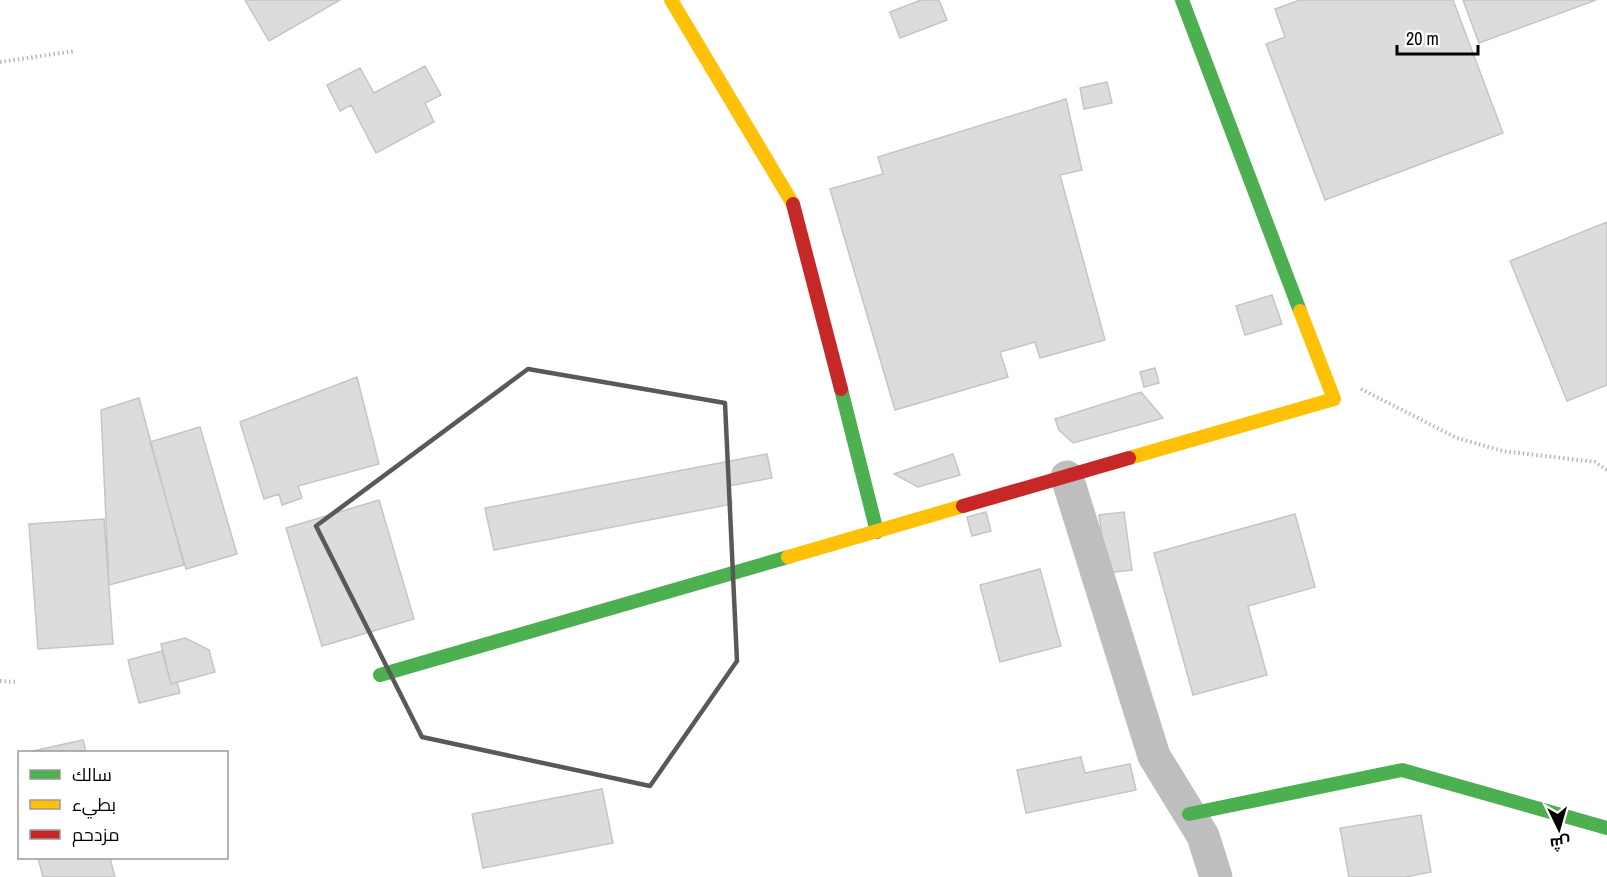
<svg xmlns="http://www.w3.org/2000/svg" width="1607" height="877" viewBox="0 0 1607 877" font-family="'Archivo Narrow',Cairo,sans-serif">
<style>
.building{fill:#dcdcdc;stroke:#c5c5c5;stroke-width:1.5}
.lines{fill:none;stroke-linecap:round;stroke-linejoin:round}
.path{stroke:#b8b8b8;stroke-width:4;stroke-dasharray:1.5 3;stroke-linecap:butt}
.street{stroke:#bebebe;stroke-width:33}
.fast{stroke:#4caf50;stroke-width:14}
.slow{stroke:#ffc107;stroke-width:14}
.jam{stroke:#c62828;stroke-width:14}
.marked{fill:none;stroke:#595959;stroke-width:4.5;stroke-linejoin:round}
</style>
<rect width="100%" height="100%" fill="#fff"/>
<path class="building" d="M245,0h95l-71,41z
M921,0h18l8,20 -47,18 -10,-26z
M1300,0h153l50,133 -178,67 -59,-156 19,-7 -10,-28z
M1463,0h133l-117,43z
M425,66l16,29 -16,8 9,19 -58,31 -25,-48 -11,6 -13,-26 33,-17 14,25z
M1107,82l5,21 -28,6 -4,-21z
M1066,99l16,71 -22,5 45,165 -65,18 -5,-16 -35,10 8,25 -113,33 -65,-221 53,-15 -5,-17z
M1607,222v163l-40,16 -57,-140z
M1272,295l10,29 -37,11 -9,-29z
M1155,368l4,15 -15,4 -4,-15z
M357,377l22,87 -81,22 4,12 -20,7 -3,-11 -15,5 -24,-77z
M1141,392l22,26 -90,25 -14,-13 -4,-11z
M139,398l45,167 -75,20 -8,-175z
M200,427l37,127 -51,15 -36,-127z
M767,454l5,24 -44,8 4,18 -238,46 -9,-42z
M953,454l7,21 -42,12 -24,-13z
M379,500l35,119 -92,27 -36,-118z
M986,512l5,19 -19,5 -5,-19z
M1124,512l8,58 -25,3 -8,-58z
M1295,514l20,73 -67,19 19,69 -74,20 -39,-142z
M104,519l9,125 -75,5 -9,-125z
M1040,569l21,77 -61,16 -20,-77z
M185,638l24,12 6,22 -44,12 -10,-40z
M162,651l9,33 6,-2 3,11 -41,10 -11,-43z
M83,740l3,12h-58z
M1081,757l4,16 45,-9 6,26 -110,23 -9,-43z
M602,789l11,54 -130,25 -11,-54z
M1421,815l10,57 -26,5h-56l-9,-49z
M38,858h72l5,19h-72z"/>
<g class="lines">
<path class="path" d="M0,62l75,-11
M1361,389l96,49 46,13 92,11 12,8
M0,681l16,1"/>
<path class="street" d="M1067,477l87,279 49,80 13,41"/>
<path class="fast" d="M1182,0l118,311
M841,389l36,143
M380,675l408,-118
M1189,814l213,-44 205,58"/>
<path class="slow" d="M671,0l122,204
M1129,458l205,-59 -34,-88
M788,557l175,-51"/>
<path class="jam" d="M793,204l48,185
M963,506l166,-48"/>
</g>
<path class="marked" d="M528,369l197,34 12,258 -87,125 -228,-49 -106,-211z"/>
<rect x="18" y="751" width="210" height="108" fill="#ffffff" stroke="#999999" stroke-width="1.5"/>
<rect x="30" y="770" width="30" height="9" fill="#4caf50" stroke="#999999" stroke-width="1.5"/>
<text x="72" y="781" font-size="18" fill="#000000">سالك</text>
<rect x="30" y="800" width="30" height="9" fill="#ffc107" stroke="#999999" stroke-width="1.5"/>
<text x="72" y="811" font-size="18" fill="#000000">بطيء</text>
<rect x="30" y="830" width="30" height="9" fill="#c62828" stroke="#999999" stroke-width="1.5"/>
<text x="72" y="841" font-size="18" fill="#000000">مزدحم</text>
<g transform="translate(1559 829) rotate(175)" stroke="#ffffff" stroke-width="4.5" paint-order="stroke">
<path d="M0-4.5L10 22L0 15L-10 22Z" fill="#000000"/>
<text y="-9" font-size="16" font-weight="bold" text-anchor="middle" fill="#000000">ش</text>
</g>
<path d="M1397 45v9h81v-9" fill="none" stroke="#000000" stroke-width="3"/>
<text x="1406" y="45" font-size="18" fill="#000000" stroke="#ffffff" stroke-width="4.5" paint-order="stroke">20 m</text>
</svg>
